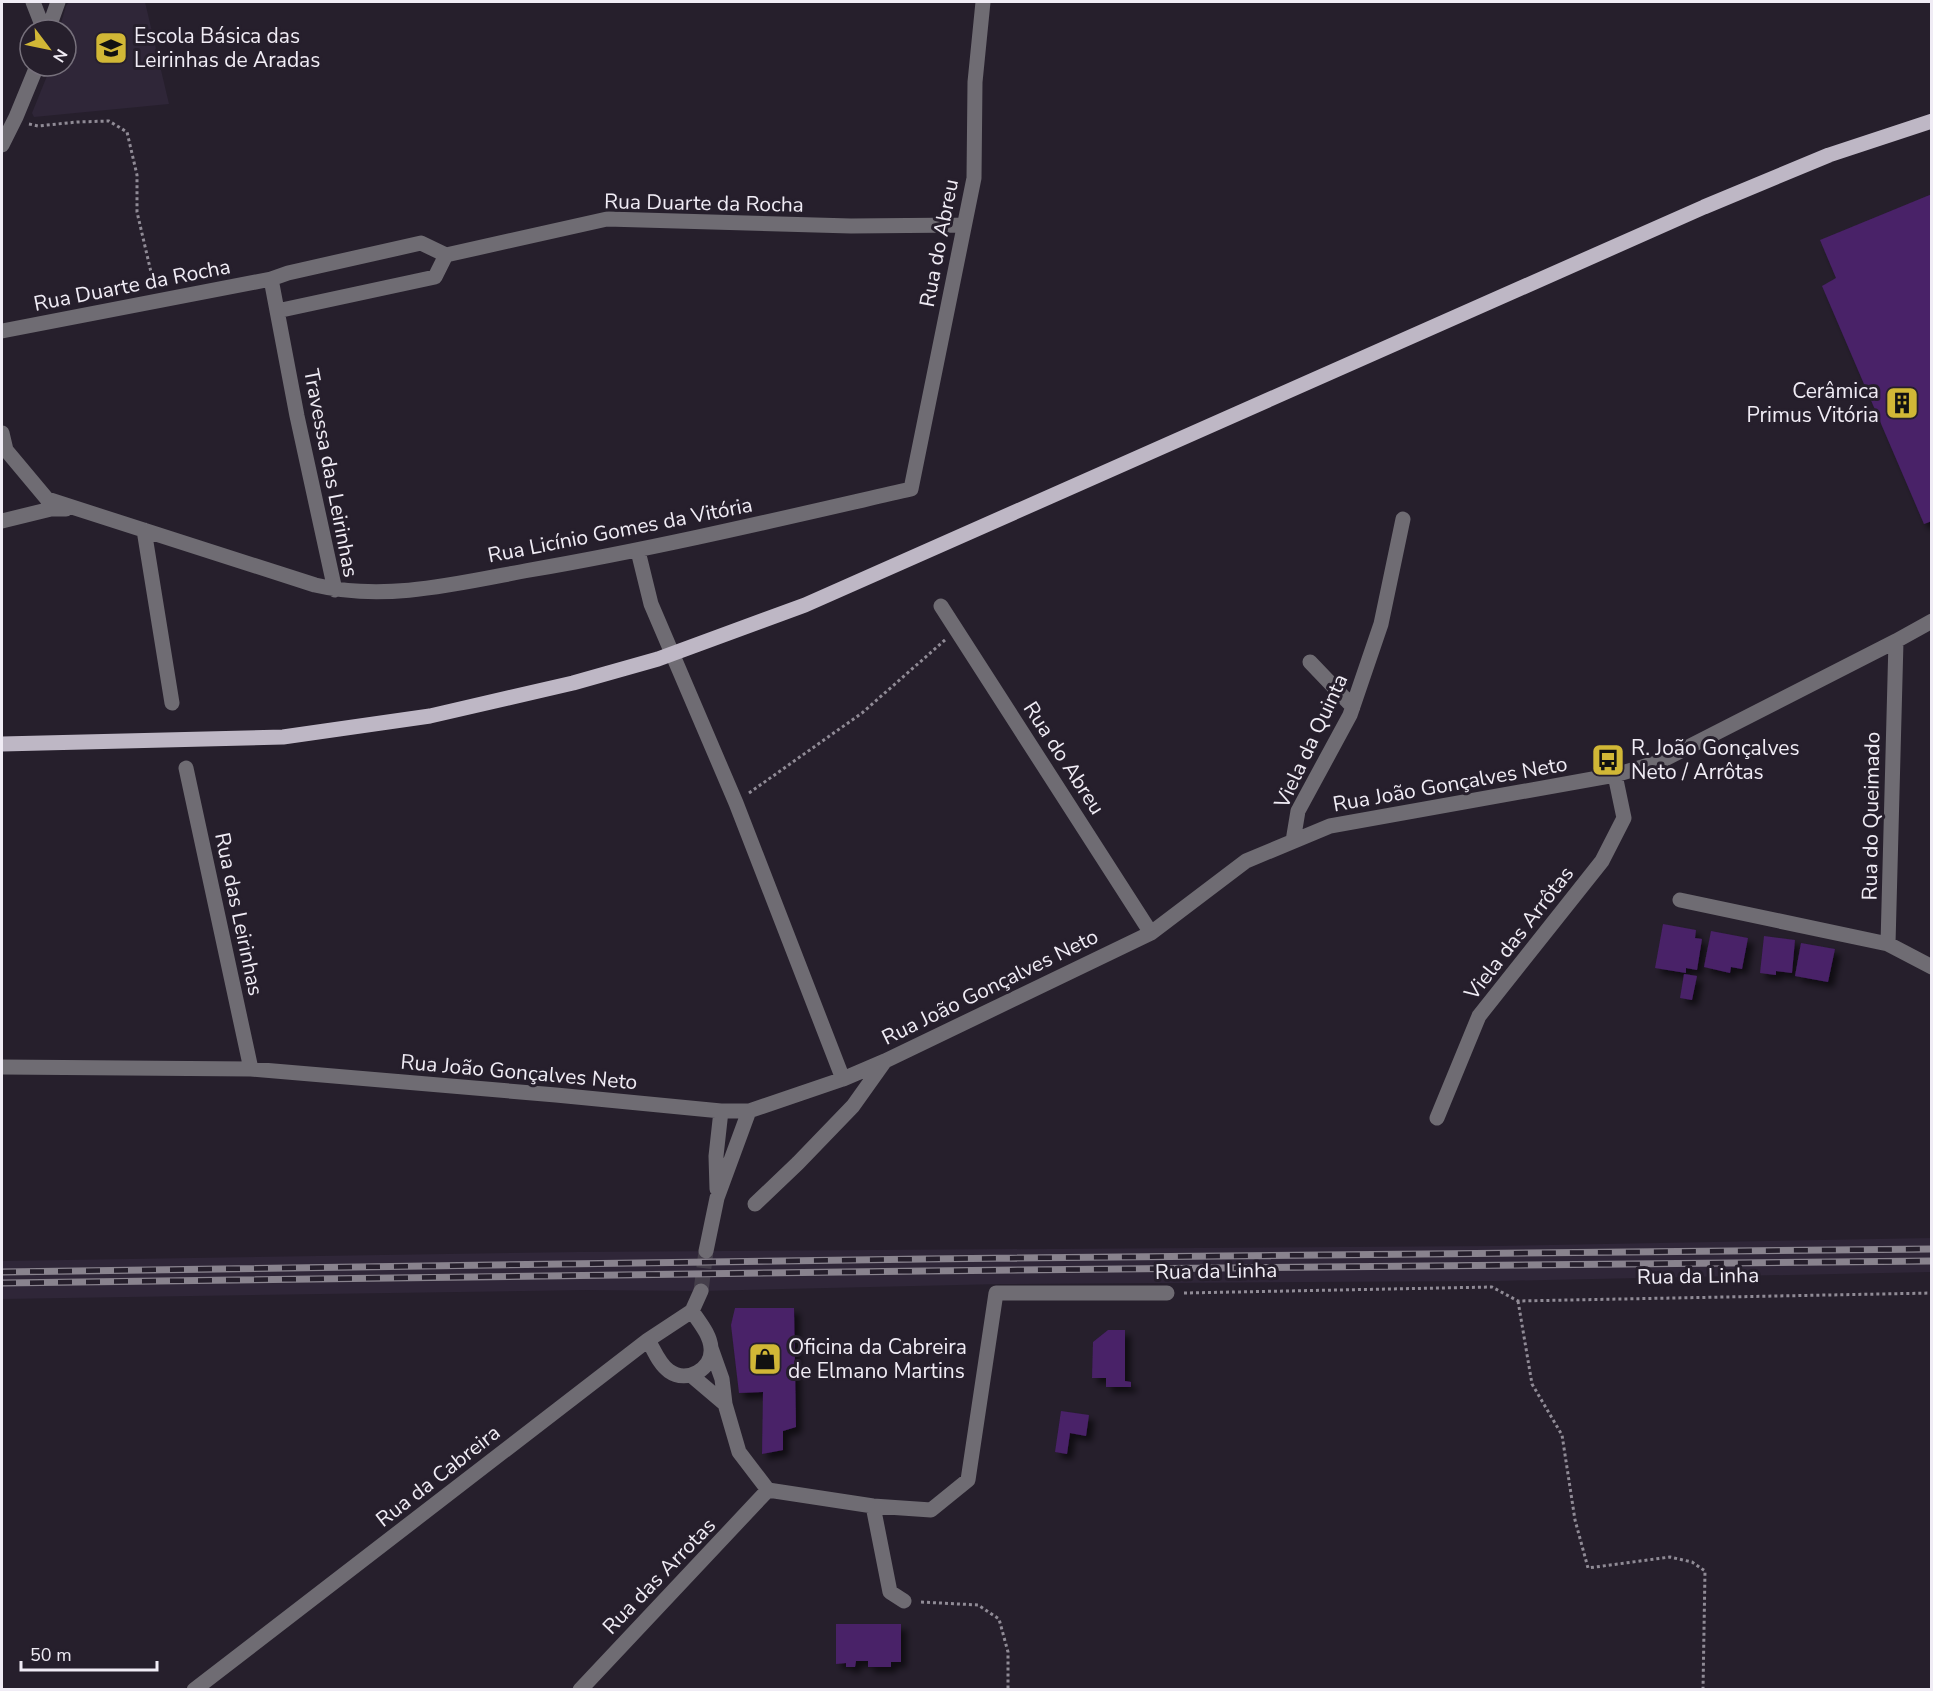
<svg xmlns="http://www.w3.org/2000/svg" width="1933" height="1691" viewBox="0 0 1933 1691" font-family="'Nunito Sans',sans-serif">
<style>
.built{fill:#2f2638}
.building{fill:#492068;filter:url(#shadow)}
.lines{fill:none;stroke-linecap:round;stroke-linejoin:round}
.minor-tunnel{stroke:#443e4a;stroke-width:15;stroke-dasharray:15 8;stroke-linecap:butt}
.path{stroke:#908b96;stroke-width:3;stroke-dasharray:3 3;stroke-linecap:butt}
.minor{stroke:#6f6c73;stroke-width:15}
.major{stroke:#beb7c5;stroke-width:15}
.rail-casing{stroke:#89838e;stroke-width:7}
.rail{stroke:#261f2c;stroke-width:4.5;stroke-dasharray:14;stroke-linecap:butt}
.labels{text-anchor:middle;stroke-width:6;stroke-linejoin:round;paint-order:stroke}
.poi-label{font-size:21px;fill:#f0ecf5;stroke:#261f2c;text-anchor:start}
.street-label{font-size:21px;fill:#f0ecf5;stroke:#261f2c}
</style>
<defs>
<filter id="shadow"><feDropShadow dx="5.5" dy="5.5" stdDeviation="3" flood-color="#0009"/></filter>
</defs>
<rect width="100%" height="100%" fill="#261f2c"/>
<path class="built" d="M69,2h76l24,102 -135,13 -2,-4 19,-47h15v-36h-7l7,-24z
M1932,1238l-1,34 -436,9 -493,3 -301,7 -117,-1 -582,9v-38l577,-9 916,-6z"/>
<path class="building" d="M1932,194v327l-8,3 -102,-238 14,-8 -16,-38z
M1663,924l33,6 -1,8 7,1 -5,31 -11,-2v5l-31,-5z
M1711,931l37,7 -6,31 -11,-2 -1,6 -26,-6z
M1764,936l31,4 -3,33 -16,-2v4l-16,-2z
M1801,943l34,6 -7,33 -33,-6z
M1684,974l13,2 -5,24 -12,-2z
M735,1308h59l2,119 -13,4v19l-21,4 1,-62 -24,1 -8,-68z
M1108,1330h17v51l6,1v5h-25v-9h-14l1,-36z
M1061,1411l28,4 -3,21 -16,-3 -3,21 -12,-2z
M836,1624h65v38h-10v5h-23v-6h-12l-1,6h-9v-4l-10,1z"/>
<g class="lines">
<path class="minor-tunnel" d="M701,1291l5,-40"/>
<path class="path" d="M29,124l9,2 39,-4 32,-1 18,11 10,43v37l17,73
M749,793l113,-80 83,-73
M1184,1293l308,-6 26,14 414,-8
M1518,1301l14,83 30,51 13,85 13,48 82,-11 22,5 13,9 -2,119
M921,1602l57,3 21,14 9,33v38"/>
<path class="minor" d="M33,2l11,28
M48,30l10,-28
M2,145l14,-28 21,-51
M446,255l161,-36 244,7 113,-1
M271,279l26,137 38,174
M2,331l269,-52 17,-6 133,-30 25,12 -11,22 -158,34
M2,433l4,17 41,49 268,86c71,17 145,-2 215,-15 128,-22 254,-52 381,-81l63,-311 1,-96 8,-80
M2,521l49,-12h15
M144,530l28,173
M638,551l13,53 85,199 107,276
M941,606l210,327
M1896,641l-8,303 44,23
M1310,662l43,45
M186,768l65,301
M1293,841l5,-30 52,-96 31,-91 22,-105
M1680,900l208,44
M2,1067l249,2 305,26 165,16h28l94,-32 42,-18 266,-128 95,-72 84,-35 285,-51 44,-13 237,-121 36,-20
M1437,1118l42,-102 123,-155 22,-43 -9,-43
M717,1189l-1,-33 5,-45
M755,1204l43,-41 55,-57 32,-45
M706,1251l11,-53 32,-87
M648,1340c6,10 11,24 21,31 18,13 44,-2 42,-23 -1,-14 -12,-26 -19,-37
M711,1348l11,31 3,25 14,48 29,38 105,16 58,4 37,-30 28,-187h171
M692,1376l33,28
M873,1506l17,86 14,9
M194,1690l454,-350 44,-29 9,-20
M580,1690l188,-200"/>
<path class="major" d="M2,744l281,-7 147,-21 143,-33 85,-24 147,-54 899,-398 125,-52 103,-34"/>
<defs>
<path id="rail" d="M2,1272l922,-13 1008,-10
M2,1283l922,-12 1008,-10"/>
</defs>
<use href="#rail" class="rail-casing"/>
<use href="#rail" class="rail"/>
</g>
<defs>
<symbol id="school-square" viewBox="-11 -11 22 22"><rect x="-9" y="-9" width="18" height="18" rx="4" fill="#d1b736" stroke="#261f2c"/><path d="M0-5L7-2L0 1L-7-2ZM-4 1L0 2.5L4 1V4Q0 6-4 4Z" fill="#111"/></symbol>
<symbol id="building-square" viewBox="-11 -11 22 22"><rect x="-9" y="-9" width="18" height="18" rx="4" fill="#d1b736" stroke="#261f2c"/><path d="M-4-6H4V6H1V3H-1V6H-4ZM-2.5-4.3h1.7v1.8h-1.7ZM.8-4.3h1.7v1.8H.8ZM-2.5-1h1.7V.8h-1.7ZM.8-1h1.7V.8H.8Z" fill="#111"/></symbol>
<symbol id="bus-square" viewBox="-11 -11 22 22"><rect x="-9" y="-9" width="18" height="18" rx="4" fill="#d1b736" stroke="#261f2c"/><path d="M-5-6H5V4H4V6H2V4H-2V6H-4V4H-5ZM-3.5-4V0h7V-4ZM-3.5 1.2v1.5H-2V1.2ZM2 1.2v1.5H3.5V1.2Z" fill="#111"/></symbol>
<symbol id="shop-square" viewBox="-11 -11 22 22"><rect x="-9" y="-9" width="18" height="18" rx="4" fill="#d1b736" stroke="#261f2c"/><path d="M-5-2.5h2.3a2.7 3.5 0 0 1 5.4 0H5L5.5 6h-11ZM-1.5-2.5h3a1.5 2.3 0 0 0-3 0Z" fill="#111"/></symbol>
</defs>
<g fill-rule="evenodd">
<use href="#school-square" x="92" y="29" width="38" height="38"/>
<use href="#building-square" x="1883" y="384" width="38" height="38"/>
<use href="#bus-square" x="1589" y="741" width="38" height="38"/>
<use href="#shop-square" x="746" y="1340" width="38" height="38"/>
</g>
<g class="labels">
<g class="poi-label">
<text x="134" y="43">Escola Básica das<tspan x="134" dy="24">Leirinhas de Aradas</tspan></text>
<text x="1879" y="398" text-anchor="end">Cerâmica<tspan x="1879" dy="24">Primus Vitória</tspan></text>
<text x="1631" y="755">R. João Gonçalves<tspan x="1631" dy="24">Neto / Arrôtas</tspan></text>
<text x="788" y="1354">Oficina da Cabreira<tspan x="788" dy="24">de Elmano Martins</tspan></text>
</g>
<g class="street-label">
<text transform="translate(704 203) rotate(1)" y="7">Rua Duarte da Rocha</text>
<text transform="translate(939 243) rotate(-79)" y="7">Rua do Abreu</text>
<text transform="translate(132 285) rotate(-11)" y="7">Rua Duarte da Rocha</text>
<text transform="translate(331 473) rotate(79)" y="7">Travessa das Leirinhas</text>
<text transform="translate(620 530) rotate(-11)" y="7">Rua Licínio Gomes da Vitória</text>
<text transform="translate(1311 741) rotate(-65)" y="7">Viela da Quinta</text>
<text transform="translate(1064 758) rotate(57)" y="7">Rua do Abreu</text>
<text transform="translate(1450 784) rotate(-10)" y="7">Rua João Gonçalves Neto</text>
<text transform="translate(1871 816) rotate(-89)" y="7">Rua do Queimado</text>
<text transform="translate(239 914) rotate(78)" y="7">Rua das Leirinhas</text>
<text transform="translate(1519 933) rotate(-52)" y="7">Viela das Arrôtas</text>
<text transform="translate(990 987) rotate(-26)" y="7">Rua João Gonçalves Neto</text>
<text transform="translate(519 1072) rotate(5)" y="7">Rua João Gonçalves Neto</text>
<text transform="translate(1216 1271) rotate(-1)" y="7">Rua da Linha</text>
<text transform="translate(1698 1276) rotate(-1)" y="7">Rua da Linha</text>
<text transform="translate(438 1476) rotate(-38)" y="7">Rua da Cabreira</text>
<text transform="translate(659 1576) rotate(-46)" y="7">Rua das Arrotas</text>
</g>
</g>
<rect width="1933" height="1691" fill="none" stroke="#f0ecf5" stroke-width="6"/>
<g transform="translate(48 48) rotate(122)"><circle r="28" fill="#261f2c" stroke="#77717c" stroke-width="1.5"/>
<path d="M0-4.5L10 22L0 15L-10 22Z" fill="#d1b736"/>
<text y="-9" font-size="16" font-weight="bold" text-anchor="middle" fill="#f0ecf5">N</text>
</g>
<path d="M21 1661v9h136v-9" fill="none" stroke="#f0ecf5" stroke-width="3"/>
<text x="30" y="1661" font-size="18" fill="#f0ecf5" stroke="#261f2c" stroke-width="4.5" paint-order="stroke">50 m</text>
</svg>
